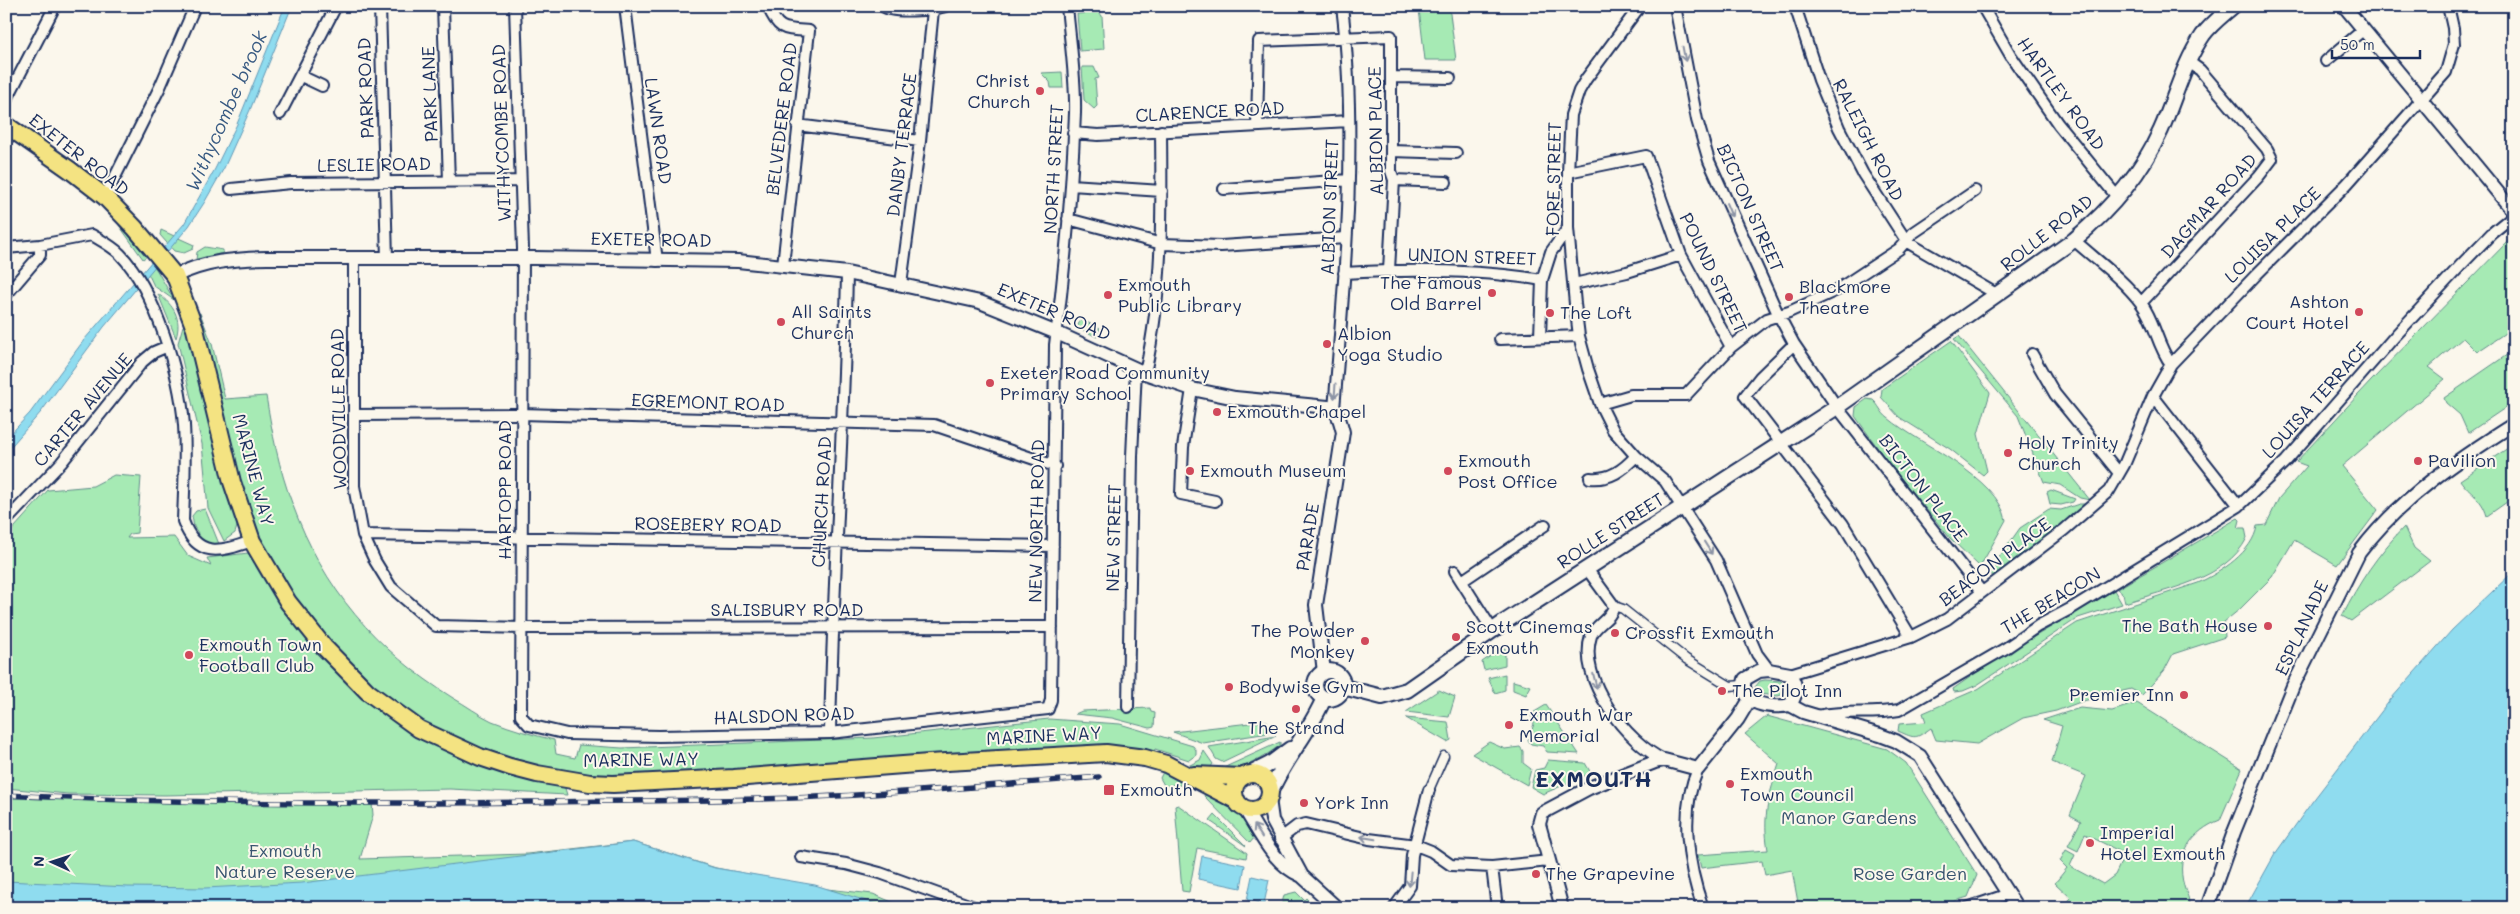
<svg xmlns="http://www.w3.org/2000/svg" width="2520" height="914" viewBox="0 0 2520 914" font-family="Mali,sans-serif">
<style>
.green{fill:#a6eab4;stroke:#608c89}
.water{fill:#8fdcef;stroke:#6197b5}
.lines{fill:none;stroke-linecap:round;stroke-linejoin:round}
.pedestrian-casing{stroke:#1b2f5e;stroke-width:11}
.minor-casing{stroke:#1b2f5e;stroke-width:14}
.tertiary-casing{stroke:#1b2f5e;stroke-width:16}
.secondary-casing{stroke:#1b2f5e;stroke-width:18}
.trunk-casing{stroke:#1b2f5e;stroke-width:20}
.pedestrian{stroke:#fbf7ec;stroke-width:8}
.minor{stroke:#fbf7ec;stroke-width:10}
.tertiary{stroke:#fbf7ec;stroke-width:12}
.secondary{stroke:#fbf7ec;stroke-width:14}
.trunk{stroke:#f4e382;stroke-width:16}
.rail-casing{stroke:#1b2f5e;stroke-width:5.5}
.rail{stroke:#fbf7ec;stroke-width:4;stroke-dasharray:11;stroke-linecap:butt}
.oneway{stroke:#8b93a5}
.poi-dot{fill:#d1495b;stroke:#fbf7ec;stroke-width:2}
.labels{text-anchor:middle;stroke-width:4;stroke-linejoin:round;paint-order:stroke}
.poi-label{font-size:18px;fill:#1b2f5e;stroke:#fbf7ec;text-anchor:start}
.street-label{font-size:18px;fill:#1b2f5e;stroke:#fbf7ec}
.park-label{font-size:18px;fill:#37546f;stroke:#fbf7ec}
.water-label{font-size:19px;font-style:italic;fill:#385a82;stroke:#fbf7ec}
.district-label{font-size:22px;font-weight:bold;letter-spacing:1px;fill:#1b2f5e;stroke:#fbf7ec}
</style>
<rect width="100%" height="100%" fill="#fbf7ec"/>
<filter id="ink" filterUnits="userSpaceOnUse"><feTurbulence type="fractalNoise" baseFrequency=".02" numOctaves="2"/><feDisplacementMap in="SourceGraphic" scale="10" xChannelSelector="R" yChannelSelector="G"/><feConvolveMatrix kernelMatrix="1 2 1 2 8 2 1 2 1" color-interpolation-filters="sRGB"/></filter>
<g filter="url(#ink)">
<path class="green" d="M1437,6h12l7,54h-31l-6,-51z
M1099,12l3,4 2,33 -24,2 -3,-37z
M1082,67h12l5,11 -4,1 2,27 -3,3 -10,-9z
M1062,72l1,16h-12l-1,-6 -9,-9z
M119,219l29,36 -5,4 -27,-38z
M161,230l33,15 -1,4 -9,4 -10,-2 -14,-16z
M2512,237l2,90 -37,25 -14,-14 -34,29 16,12 -103,87 36,44 -41,55 -43,-25 -22,37 -32,32 -16,13 1,15 -52,17 -9,17 -22,24 -11,-6 -48,12 -27,10 -33,7 -46,26 -41,-4 -5,-12c-16,11 -15,11 -33,3l1,-7 27,-2 -3,-9 55,-24 99,-66 121,-40c23,-11 55,-31 59,-57l9,-1 13,-27 28,-32 -11,-4 75,-81z
M205,247l18,3v3l-27,7 1,-8z
M152,262l22,38 -20,-14 -8,-17z
M158,294c16,11 24,25 18,44z
M200,313l12,31 13,55 41,-3c6,36 13,73 26,107 32,87 83,146 161,195 13,7 26,17 39,23 20,8 41,14 62,19l2,14 19,4 4,-13 43,3 251,-10 176,-19 71,5 73,22 3,4v5l-7,5 -34,-11 -1,4 -29,-7 -26,-1c-98,7 -195,14 -293,21 -80,6 -160,17 -240,8 -14,-1 -27,-6 -40,-10 -102,-25 -178,-87 -235,-174 -7,-11 -16,-22 -22,-34 -40,-76 -44,-162 -73,-241z
M1081,319l19,10 -3,8 -20,-10z
M185,325l10,29 43,169 -3,10 -11,8 -16,-33 -6,-64 -24,-101 5,-17z
M1959,336l131,164 -10,-2 -20,-13 -16,-3 -26,-66 -64,-77z
M1951,341l39,52 -12,41 9,37 -4,4 -33,-26 -51,-32 -18,-20 1,-8z
M2514,350v52l-46,31 -8,-18 -14,-12 -2,-5z
M1867,399l6,1c6,5 8,13 15,18 32,27 109,58 118,102l-26,47 -30,-29 -58,-70 -37,-52 1,-9z
M2514,444v53l-27,19c-6,-20 -17,-21 -27,-36z
M114,475l27,2 -4,56 -7,1 -3,4 47,-1 14,19 23,10 -4,-8 41,-5 29,45 109,115 178,72 3,10 -117,-6 -285,6 -97,-1 -62,-6v-251l42,-47 45,-4z
M2051,490l24,9 -2,3 -12,3 -11,-1 -3,-12z
M2079,504h6v3l-84,69h-7l-6,-3 32,-45 29,-19 12,1z
M205,509l14,35 -12,-1 -11,-7 2,-3 -4,-6 -2,-11 4,-5z
M2238,518l2,2 -2,8h7l2,10c-21,42 -81,51 -122,65l-2,-9 -6,-5z
M2404,527l10,21 16,13 -79,60 -9,-5c17,-34 36,-62 62,-89z
M2114,590l8,14 -44,14 -101,67 -14,6 -9,1 -1,-3c51,-37 108,-67 161,-99z
M1502,648h3v17l-21,5 -2,-8z
M1505,674v16l-10,3 -7,-15z
M1765,680l16,1 5,6 -2,7 -6,2 -19,-2 -4,-7 5,-6z
M1513,681l18,5 -5,9 -13,-5z
M1439,690l16,7 -6,20 -43,-5z
M2137,703l105,66 -22,51c-28,11 -45,34 -36,66 2,9 7,12 4,22h-126l9,-10 -16,-15 12,-15 -7,-7 6,-11 9,5 -5,11 3,2 30,16 12,-9 10,-21 -40,-20 -7,17 -10,-5 13,-25 -11,-6 16,-39 -34,-14 10,-36 -19,-6 37,-12 32,3z
M1546,705l33,49 -32,-2 -4,-6 -12,-2 -3,-4 6,-16 -3,-10z
M1150,708l1,4 4,1 -1,14 -4,1 -38,-10 -37,-4 7,-3z
M1767,716l120,33 19,14 71,112 -9,22 -36,11h-133l-7,-38 -27,5 -3,-14 -61,7 -3,-13 70,-5c-6,-35 1,-54 11,-86l-34,-30z
M1406,718l42,4 3,18 -4,2z
M1267,721l2,12 -66,10 -30,-11z
M1276,736l-54,26 -6,-3 -7,-12z
M1280,742v3c-17,13 -37,26 -59,24z
M1489,742l16,7 15,-2 3,4v12l8,6 -4,16 -55,-31z
M1204,751l9,13 -5,7 -20,-5 12,-6z
M1548,760l37,3 6,10 -48,21 -12,-7 4,-17 9,-2z
M1164,770l27,14c-8,4 -17,-2 -26,3l-5,-9z
M1206,792l31,19 17,27 -4,5 -46,-47z
M6,798l366,5 1,12 -13,44 167,-5 106,-12 83,26 111,21 46,5 33,14h-900z
M1178,805l69,48 -1,5 -49,-10 -8,44 -7,-1 -7,-85z
M1215,815l31,31 -36,-25z
M1296,892l8,8 2,-2 10,10h-35l3,-13z"/>
<path class="water" d="M285,6h7l-42,104 -26,58 -20,35 -15,23 -85,101 -63,85 -35,40v-13l24,-26 54,-73 100,-116 31,-55 22,-45z
M2514,571v337h-269l30,-54 37,-52 79,-103 61,-69z
M633,842l82,26 100,17 74,23h-883v-27l122,6 77,1 97,-5z
M1202,856l43,9 -4,23 -43,-9z
M1252,876l17,4 -5,24 -17,-4z"/>
<g class="lines">
<defs>
<path id="pedestrian" d="M1614,606l9,3 63,50 44,27 13,-1
M1429,790l15,-34"/>
<path id="minor" d="M380,6l7,253
M443,6l6,175
M515,6l8,243 -2,467 8,9 38,9 92,2 171,-3 218,-24 3,-9 4,-355c10,-77 17,-155 20,-232 1,-35 -5,-72 -8,-107
M625,6l32,255
M768,6c10,25 16,23 41,25l-26,234
M883,6c9,8 50,4 62,0
M1640,6l-54,73 -7,12 -8,24 -3,57v56l7,76 4,32 9,33 12,35 13,26 23,26 29,25 51,79 41,94 12,16
M1675,6l22,114 12,41 69,153 16,30 43,63 144,184
M1795,6l24,74 20,48 24,46 44,68 91,53
M1982,6l29,50 47,68 60,74
M2326,61l37,-31
M301,76l21,10
M1392,77l58,1
M6,101l49,-95
M280,114l56,-108
M797,125l123,16
M1257,126l2,-85 132,-5v135l3,9 -5,90
M1073,133l25,2 251,-14
M1391,151l65,2
M1568,172l78,-16 35,99 50,92
M1394,180l52,2
M1071,185l91,6
M231,189l60,-6 228,-2
M1224,189l124,-9
M105,197l55,-110 35,-81
M1068,219l94,25 59,2 125,-8
M2074,240c22,20 49,39 67,63 14,18 16,43 30,61
M6,248l34,-3 52,-10c10,6 20,11 28,19 36,37 60,121 64,171 2,31 0,64 -1,96 14,38 37,31 69,20
M354,258v228l9,49 12,26 16,26 45,39 86,2 530,-1
M1344,273c66,-4 133,-4 198,7l9,-28 17,-24
M901,284l19,-143 13,-131
M1574,284l53,-12 54,-17
M6,295l34,-40v-10
M2141,303l118,-127 13,-17 -5,-10 -67,-79 -11,-8
M1540,337l2,-57
M1500,339l79,-3
M1794,344l-34,33 -15,19 98,128 68,113
M2032,354l23,40 64,79
M1145,373c18,-80 17,-160 16,-242
M1192,389l-9,58 -2,47 34,7
M2153,396l86,110
M1600,404l31,-9h55l45,-48 36,-28 22,-7 48,-22 62,-41 14,-16 62,-42
M1334,409c11,-133 24,-270 8,-403
M354,415l167,-1 413,11 121,41
M1590,478c20,2 33,-8 46,-22
M6,521l55,-58 81,-101 12,-10 14,-6
M363,535l690,11
M1587,569l27,37c-3,14 -18,17 -23,30 -14,43 36,107 73,124
M1455,571l38,60
M1462,581l83,-56
M1790,674l121,-37 36,-18 117,-89 45,-39 15,-26 29,-69 18,-32 85,-89 91,-91 99,-112 8,-28 -1,-16 -5,-22
M1128,707l4,-251 4,-87
M1818,716c27,-6 54,-1 81,-6l107,-62 32,-22 34,-18 167,-102 47,-45 110,-126 65,-70 31,-32 22,-18
M830,733c3,-153 14,-306 17,-460
M1698,769c-19,42 -10,97 5,139
M1280,839l17,-13 9,-2 63,15 47,6 15,6 20,14 41,2 57,-6
M801,857l45,7 34,9 97,35
M1492,867l5,41
M1394,908l16,-22 2,-31 17,-65
M1967,908l42,-14"/>
<path id="tertiary" d="M2344,6l170,206
M175,276c30,-15 59,-17 92,-18h267l204,3 109,12 133,29 77,31 88,40 47,16 43,9 93,9c11,4 12,15 15,25l-27,173 8,67
M1769,670l21,4c7,12 8,19 0,31 -17,4 -53,0 -45,-26l14,-8z
M1790,705l13,7 77,23 16,6 24,15 97,152
M1269,799l3,21 30,56 35,32
M1244,808c16,25 29,56 58,68
M1562,908l-23,-84 3,-11 47,-25 66,-26 9,-2 34,9 40,-50 12,-20
M2207,908l27,-76 59,-146 66,-133c40,-54 99,-94 155,-129"/>
<path id="secondary" d="M1315 685a14 14 0 1 1 28 0a14 14 0 1 1-28 0Z
M1343,687l39,10 25,-7 99,-69 331,-214 237,-167c37,-31 67,-66 87,-110 14,-31 22,-66 42,-95 8,-11 20,-20 30,-29
M1250,774l20,-10 20,-15
M1270,793c14,-34 40,-61 54,-95"/>
<path id="trunk" d="M6,125l64,45 35,27 30,31 40,48 20,53 37,153 20,59 36,61 36,45 44,45 51,37 61,28 30,10 27,7 53,9 23,1 121,-6 195,-15 177,-10 39,5 21,6 71,37
M1234 792a18 18 0 1 1 36 0a18 18 0 1 1-36 0Z
M1194,775l48,2"/>
</defs>
<use href="#pedestrian" class="pedestrian-casing"/>
<use href="#minor" class="minor-casing"/>
<use href="#tertiary" class="tertiary-casing"/>
<use href="#secondary" class="secondary-casing"/>
<use href="#trunk" class="trunk-casing"/>
<use href="#pedestrian" class="pedestrian"/>
<use href="#minor" class="minor"/>
<use href="#tertiary" class="tertiary"/>
<use href="#secondary" class="secondary"/>
<use href="#trunk" class="trunk"/>
<defs>
<path id="rail" d="M6,795c174,9 348,9 522,7 77,-1 154,-1 231,-3 114,-3 227,-13 340,-22"/>
</defs>
<use href="#rail" class="rail-casing"/>
<use href="#rail" class="rail"/>
</g>
<defs><path id="oneway-shaft" d="M-6 0H5M1.5-3L5.5 0L1.5 3" fill="none" stroke-width="1.6" stroke-linecap="round" stroke-linejoin="round" transform="scale(1.25)"/></defs>
<g class="oneway">
<use href="#oneway-shaft" transform="translate(1684 54) rotate(79)"/>
<use href="#oneway-shaft" transform="translate(1729 210) rotate(67)"/>
<use href="#oneway-shaft" transform="translate(1335 391) rotate(94)"/>
<use href="#oneway-shaft" transform="translate(1708 548) rotate(58)"/>
<use href="#oneway-shaft" transform="translate(1595 681) rotate(76)"/>
<use href="#oneway-shaft" transform="translate(1258 831) rotate(-122)"/>
<use href="#oneway-shaft" transform="translate(1368 838) rotate(-170)"/>
<use href="#oneway-shaft" transform="translate(1410 879) rotate(95)"/>
</g>
</g>
<g class="poi-dot">
<circle cx="1040" cy="91" r="5"/>
<circle cx="1492" cy="293" r="5"/>
<circle cx="1108" cy="295" r="5"/>
<circle cx="1789" cy="297" r="5"/>
<circle cx="2359" cy="312" r="5"/>
<circle cx="1550" cy="313" r="5"/>
<circle cx="781" cy="322" r="5"/>
<circle cx="1327" cy="344" r="5"/>
<circle cx="990" cy="383" r="5"/>
<circle cx="1217" cy="412" r="5"/>
<circle cx="2008" cy="453" r="5"/>
<circle cx="2418" cy="461" r="5"/>
<circle cx="1190" cy="471" r="5"/>
<circle cx="1448" cy="471" r="5"/>
<circle cx="2268" cy="626" r="5"/>
<circle cx="1615" cy="633" r="5"/>
<circle cx="1456" cy="637" r="5"/>
<circle cx="1365" cy="641" r="5"/>
<circle cx="189" cy="655" r="5"/>
<circle cx="1229" cy="687" r="5"/>
<circle cx="1722" cy="691" r="5"/>
<circle cx="2184" cy="695" r="5"/>
<circle cx="1296" cy="709" r="5"/>
<circle cx="1509" cy="725" r="5"/>
<circle cx="1730" cy="784" r="5"/>
<rect x="1103" y="784" width="12" height="12" rx="2.5"/>
<circle cx="1304" cy="803" r="5"/>
<circle cx="2090" cy="843" r="5"/>
<circle cx="1536" cy="874" r="5"/>
</g>
<g class="labels">
<g class="poi-label">
<text x="1030" y="87" text-anchor="end">Christ<tspan x="1030" dy="21">Church</tspan></text>
<text x="1482" y="289" text-anchor="end">The Famous<tspan x="1482" dy="21">Old Barrel</tspan></text>
<text x="1118" y="291">Exmouth<tspan x="1118" dy="21">Public Library</tspan></text>
<text x="1799" y="293">Blackmore<tspan x="1799" dy="21">Theatre</tspan></text>
<text x="2349" y="308" text-anchor="end">Ashton<tspan x="2349" dy="21">Court Hotel</tspan></text>
<text x="791" y="318">All Saints<tspan x="791" dy="21">Church</tspan></text>
<text x="1560" y="319">The Loft</text>
<text x="1337" y="340">Albion<tspan x="1337" dy="21">Yoga Studio</tspan></text>
<text x="1000" y="379">Exeter Road Community<tspan x="1000" dy="21">Primary School</tspan></text>
<text x="1227" y="418">Exmouth Chapel</text>
<text x="2018" y="449">Holy Trinity<tspan x="2018" dy="21">Church</tspan></text>
<text x="1458" y="467">Exmouth<tspan x="1458" dy="21">Post Office</tspan></text>
<text x="2428" y="467">Pavilion</text>
<text x="1200" y="477">Exmouth Museum</text>
<text x="2258" y="632" text-anchor="end">The Bath House</text>
<text x="1466" y="633">Scott Cinemas<tspan x="1466" dy="21">Exmouth</tspan></text>
<text x="1355" y="637" text-anchor="end">The Powder<tspan x="1355" dy="21">Monkey</tspan></text>
<text x="1625" y="639">Crossfit Exmouth</text>
<text x="199" y="651">Exmouth Town<tspan x="199" dy="21">Football Club</tspan></text>
<text x="1239" y="693">Bodywise Gym</text>
<text x="1732" y="697">The Pilot Inn</text>
<text x="2174" y="701" text-anchor="end">Premier Inn</text>
<text x="1519" y="721">Exmouth War<tspan x="1519" dy="21">Memorial</tspan></text>
<text x="1296" y="734" text-anchor="middle">The Strand</text>
<text x="1740" y="780">Exmouth<tspan x="1740" dy="21">Town Council</tspan></text>
<text x="1120" y="796">Exmouth</text>
<text x="1314" y="809">York Inn</text>
<text x="2100" y="839">Imperial<tspan x="2100" dy="21">Hotel Exmouth</tspan></text>
<text x="1546" y="880">The Grapevine</text>
</g>
<g class="street-label">
<text transform="translate(366 88) rotate(-92)" y="6">PARK ROAD</text>
<text transform="translate(430 94) rotate(-92)" y="6">PARK LANE</text>
<text transform="translate(2061 94) rotate(54)" y="6">HARTLEY ROAD</text>
<text transform="translate(1210 112) rotate(-3)" y="6">CLARENCE ROAD</text>
<text transform="translate(782 119) rotate(-83)" y="6">BELVEDERE ROAD</text>
<text transform="translate(658 131) rotate(82)" y="6">LAWN ROAD</text>
<text transform="translate(1376 131) rotate(-91)" y="6">ALBION PLACE</text>
<text transform="translate(502 133) rotate(-92)" y="6">WITHYCOMBE ROAD</text>
<text transform="translate(1868 140) rotate(63)" y="6">RALEIGH ROAD</text>
<text transform="translate(902 145) rotate(-83)" y="6">DANBY TERRACE</text>
<text transform="translate(79 155) rotate(38)" y="6">EXETER ROAD</text>
<text transform="translate(374 165) rotate(-1)" y="6">LESLIE ROAD</text>
<text transform="translate(1054 169) rotate(-87)" y="6">NORTH STREET</text>
<text transform="translate(1554 179) rotate(-89)" y="6">FORE STREET</text>
<text transform="translate(2209 206) rotate(-48)" y="6">DAGMAR ROAD</text>
<text transform="translate(1330 207) rotate(-88)" y="6">ALBION STREET</text>
<text transform="translate(1750 208) rotate(66)" y="6">BICTON STREET</text>
<text transform="translate(2047 233) rotate(-38)" y="6">ROLLE ROAD</text>
<text transform="translate(2273 235) rotate(-45)" y="6">LOUISA PLACE</text>
<text transform="translate(651 240) rotate(1)" y="6">EXETER ROAD</text>
<text transform="translate(1472 257) rotate(2)" y="6">UNION STREET</text>
<text transform="translate(1713 273) rotate(64)" y="6">POUND STREET</text>
<text transform="translate(1054 312) rotate(23)" y="6">EXETER ROAD</text>
<text transform="translate(2316 400) rotate(-48)" y="6">LOUISA TERRACE</text>
<text transform="translate(708 403) rotate(2)" y="6">EGREMONT ROAD</text>
<text transform="translate(339 409) rotate(-91)" y="6">WOODVILLE ROAD</text>
<text transform="translate(83 410) rotate(-50)" y="6">CARTER AVENUE</text>
<text transform="translate(253 470) rotate(75)" y="6">MARINE WAY</text>
<text transform="translate(1923 488) rotate(52)" y="6">BICTON PLACE</text>
<text transform="translate(505 490) rotate(-90)" y="6">HARTOPP ROAD</text>
<text transform="translate(822 502) rotate(-87)" y="6">CHURCH ROAD</text>
<text transform="translate(1037 521) rotate(-89)" y="6">NEW NORTH ROAD</text>
<text transform="translate(708 525) rotate(1)" y="6">ROSEBERY ROAD</text>
<text transform="translate(1611 531) rotate(-33)" y="6">ROLLE STREET</text>
<text transform="translate(1308 537) rotate(-81)" y="6">PARADE</text>
<text transform="translate(1114 538) rotate(-89)" y="6">NEW STREET</text>
<text transform="translate(1995 562) rotate(-37)" y="6">BEACON PLACE</text>
<text transform="translate(2051 601) rotate(-31)" y="6">THE BEACON</text>
<text x="787" y="616">SALISBURY ROAD</text>
<text transform="translate(2302 628) rotate(-65)" y="6">ESPLANADE</text>
<text transform="translate(784 716) rotate(-2)" y="6">HALSDON ROAD</text>
<text transform="translate(1044 736) rotate(-3)" y="6">MARINE WAY</text>
<text transform="translate(641 760) rotate(-1)" y="6">MARINE WAY</text>
</g>
<g class="park-label">
<text x="1849" y="824">Manor Gardens</text>
<text x="285" y="857">Exmouth<tspan x="285" dy="21">Nature Reserve</tspan></text>
<text x="1910" y="880">Rose Garden</text>
</g>
<g class="water-label">
<text transform="translate(226 111) rotate(-66)" y="7">Withycombe brook</text>
</g>
<g class="district-label">
<text x="1594" y="787">EXMOUTH</text>
</g>
</g>
<rect width="2520" height="914" fill="none" stroke="#fbf7ec" stroke-width="25"/>
<rect x="12" y="12" width="2495" height="889" fill="none" stroke="#1b2f5e" stroke-width="2" filter="url(#ink)"/>
<g transform="translate(52 862) rotate(273)" stroke="#fbf7ec" stroke-width="4" paint-order="stroke">
<path d="M0-4L9 19L0 12L-9 19Z" fill="#1b2f5e"/>
<text y="-8" font-size="14" font-weight="bold" text-anchor="middle" fill="#1b2f5e">N</text>
</g>
<path d="M2332 50v8h88v-8" fill="none" stroke="#1b2f5e" stroke-width="2.5"/>
<text x="2340" y="50" font-size="15" fill="#1b2f5e" stroke="#fbf7ec" stroke-width="4" paint-order="stroke">50 m</text>
</svg>
